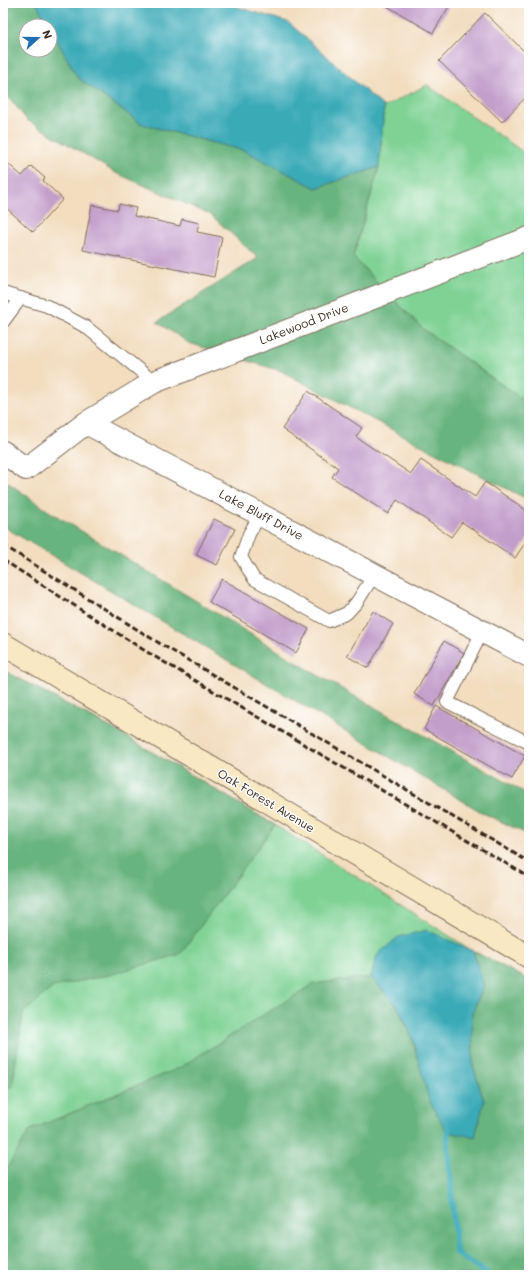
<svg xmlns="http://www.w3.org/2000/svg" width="532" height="1278" viewBox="0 0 532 1278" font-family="Mali,sans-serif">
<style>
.green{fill:#7fd294;stroke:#5d7e59}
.forest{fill:#67b47e;stroke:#516f4e}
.water{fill:#3aaab7;stroke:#3a6a6a}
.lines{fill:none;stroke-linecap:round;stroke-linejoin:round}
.stream{stroke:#3aaab7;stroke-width:6}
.building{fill:#c29ecb}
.lane-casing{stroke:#7b6956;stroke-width:14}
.street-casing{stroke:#7b6956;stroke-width:24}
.secondary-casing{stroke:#7b6956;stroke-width:24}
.lane{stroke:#fff;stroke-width:12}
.street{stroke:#fff;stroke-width:22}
.secondary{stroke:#f8e8c3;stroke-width:22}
.rail{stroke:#3b2a1e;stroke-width:3;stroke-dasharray:6 3;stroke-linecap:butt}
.labels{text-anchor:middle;stroke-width:3;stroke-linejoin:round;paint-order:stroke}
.street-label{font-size:12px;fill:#3b2a1e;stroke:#fff}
</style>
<rect width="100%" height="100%" fill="#fff"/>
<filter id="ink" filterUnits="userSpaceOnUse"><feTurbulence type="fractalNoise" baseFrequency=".025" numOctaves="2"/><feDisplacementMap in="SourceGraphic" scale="8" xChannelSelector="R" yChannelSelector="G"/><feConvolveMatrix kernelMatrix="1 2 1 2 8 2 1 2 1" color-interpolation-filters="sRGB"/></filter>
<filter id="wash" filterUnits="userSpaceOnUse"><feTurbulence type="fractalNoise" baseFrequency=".012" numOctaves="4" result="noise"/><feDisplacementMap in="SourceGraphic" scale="16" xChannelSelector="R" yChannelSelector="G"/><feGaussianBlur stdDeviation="0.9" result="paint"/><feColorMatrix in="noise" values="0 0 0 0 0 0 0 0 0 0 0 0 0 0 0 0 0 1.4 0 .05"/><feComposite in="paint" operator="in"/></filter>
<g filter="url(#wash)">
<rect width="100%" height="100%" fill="#f2ddbf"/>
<path class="green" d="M427,85l102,71v248l-106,-75 -70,-72 26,-90 5,-60z
M3,670l112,60 160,95 198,126 56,29v295h-526z"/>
<path class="forest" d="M3,3h33l13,23h-23v24h24v-22l28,50 64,46 103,27 71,37 63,-21 -26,90 70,72 106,75v96l-110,-56 -138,-73 -92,-28 -32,-21 101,-64 -47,-43 -95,-42 -89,-53 -24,-30z
M3,479l44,31 274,167 208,118v40l-46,-22 -477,-285 -3,-3z
M3,670l112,60 160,95 -95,129 -71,21 -56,12 -30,26 -11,75 -9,-5z
M473,951l56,29v295h-526v-100l27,-45 149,-62 134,-84 58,-7 27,30 14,30 17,63 55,2 -11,-37 -1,-52 12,-27z"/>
<path class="water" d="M36,3h200l2,4 50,15 96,85 -5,60 -63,21 -71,-37 -103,-27 -64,-46z
M427,930l46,21 11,35 -12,27 1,52 11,37 -9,35 -28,-5 -18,-32 -17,-63 -14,-30 -27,-30 6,-22 21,-18z"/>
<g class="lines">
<path class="stream" d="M447,1132l9,121 34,22"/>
</g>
<g id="blocks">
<path class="building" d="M382,3h69l-18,30z
M485,13l44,43v38l-27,28 -63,-61z
M3,159l19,17 9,-10 14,12 -2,3 20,18 -30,33 -30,-27z
M119,204l17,4 -2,8 46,10 2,-7 17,4 -2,9 25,5 -8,40 -131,-27 9,-45 26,5z
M308,391l54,37 -6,9 55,37 10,-14 54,37 10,-15 44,30v25l-14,21 -53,-36 -11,15 -54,-37 -9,14 -56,-37 6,-9 -56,-39z
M214,519l21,10 -18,36 -21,-10z
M222,579l87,50 -13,24 -87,-51z
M373,611l20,13 -25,44 -21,-12z
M444,641l20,12 -30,53 -20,-12z
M436,706l89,50 -13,23 -88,-50z"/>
</g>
</g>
<g filter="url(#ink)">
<use href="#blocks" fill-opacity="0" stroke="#7b6956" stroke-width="1"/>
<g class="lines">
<defs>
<path id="lane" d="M3,293l44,13 39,21 68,55
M3,322l18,-24
M260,515l-11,19 -8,23 13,22 75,42 18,-8 10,-11 17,-27
M482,632l-35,70 82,41"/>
<path id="street" d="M86,423l443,233
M3,452l23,17 60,-46 68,-41 375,-144"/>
<path id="secondary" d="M3,644l526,313"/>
</defs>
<use href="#lane" class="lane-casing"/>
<use href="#street" class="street-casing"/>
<use href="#secondary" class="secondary-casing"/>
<use href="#lane" class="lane"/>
<use href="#street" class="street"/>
<use href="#secondary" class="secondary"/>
<path class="rail" d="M3,545l151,95 375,222
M3,560l144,92 382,225"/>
</g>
</g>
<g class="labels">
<g class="street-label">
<text transform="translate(304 324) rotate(-21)" y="4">Lakewood Drive</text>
<text transform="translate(261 515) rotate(28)" y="4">Lake Bluff Drive</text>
<text transform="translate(266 801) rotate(31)" y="4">Oak Forest Avenue</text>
</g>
</g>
<rect width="532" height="1278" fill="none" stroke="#fff" stroke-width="16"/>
<g transform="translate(38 38) rotate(69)"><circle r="19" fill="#ffffff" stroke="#b1aaa5"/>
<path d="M0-3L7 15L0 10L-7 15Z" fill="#1f6fb2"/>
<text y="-6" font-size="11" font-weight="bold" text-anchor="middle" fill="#3b2a1e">N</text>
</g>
</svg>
